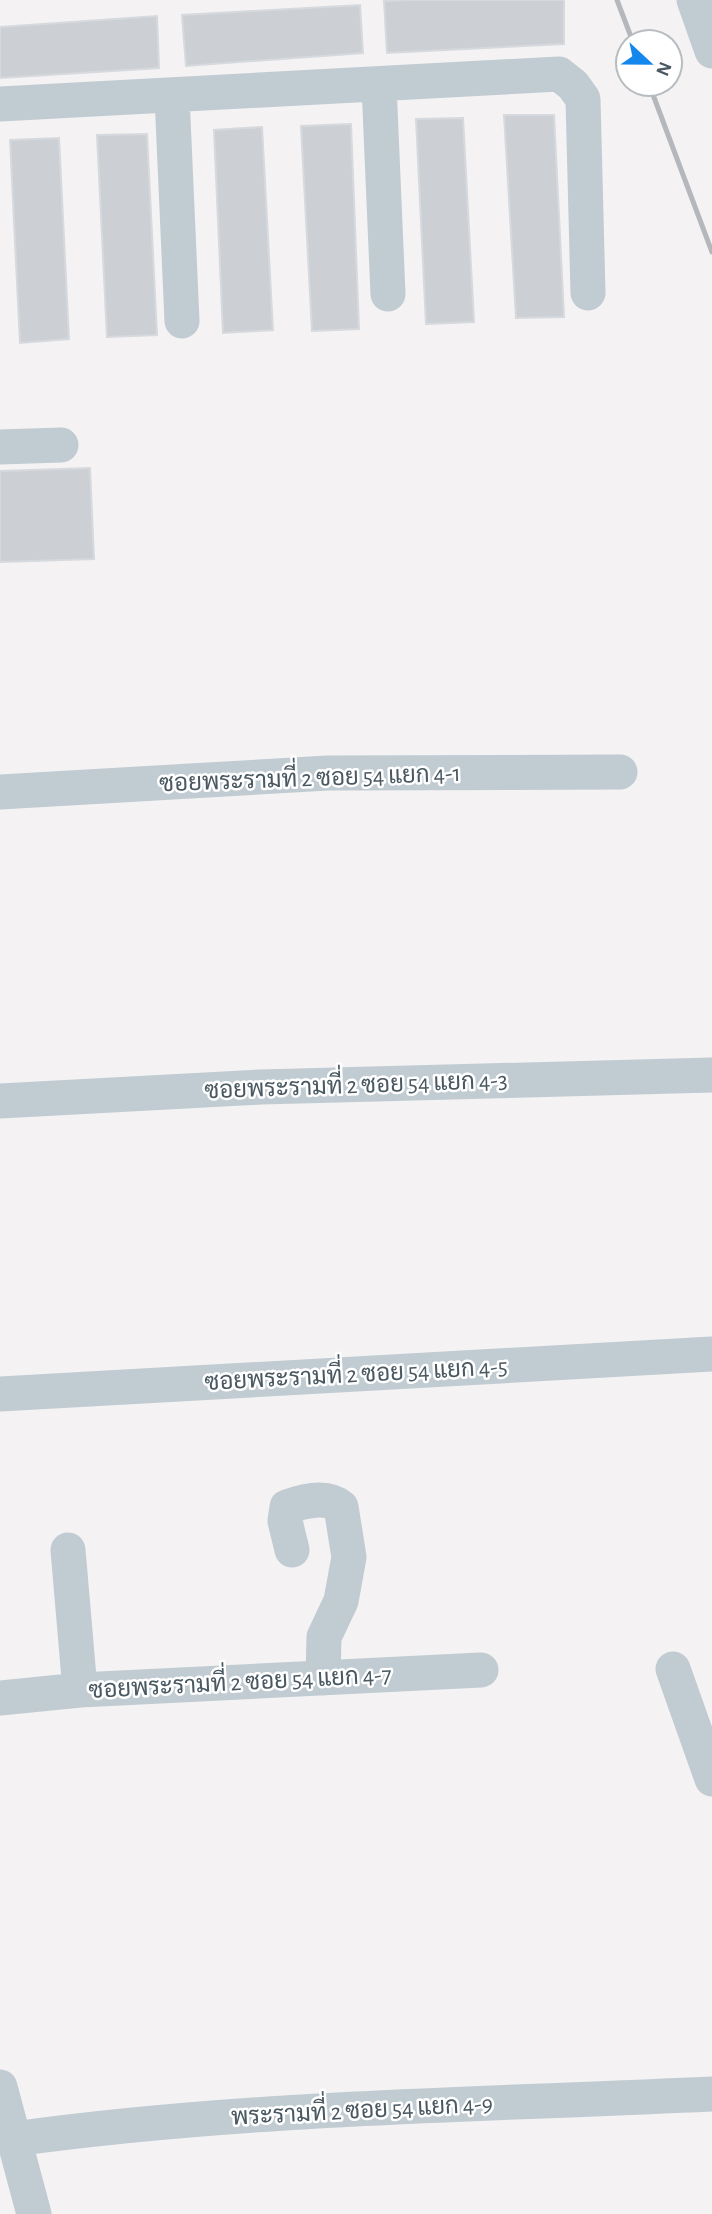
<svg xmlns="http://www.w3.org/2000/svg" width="712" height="2214" viewBox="0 0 712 2214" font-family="'Alegreya Sans',Sarabun,sans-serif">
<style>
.building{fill:#ccd0d4;stroke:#d6d9dd;stroke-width:2}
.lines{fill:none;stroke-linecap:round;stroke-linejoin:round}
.minor{stroke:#c0cbd2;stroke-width:35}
.rail{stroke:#b4b8bc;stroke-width:5}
.labels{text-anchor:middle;stroke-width:5;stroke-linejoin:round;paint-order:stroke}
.street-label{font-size:24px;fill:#495861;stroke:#fff}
</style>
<rect width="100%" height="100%" fill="#f4f2f2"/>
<path class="building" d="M410,0h154v44l-177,9 -3,-52z
M360,5l3,48 -177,13 -4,-51z
M157,16l2,52 -159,10v-51z
M504,115h50l10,202 -48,1z
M463,118l11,204 -48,2 -10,-205z
M351,124l8,205 -47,2 -11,-205z
M262,127l11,203 -50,3 -9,-203z
M147,134l10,201 -50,2 -10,-202z
M59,138l10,201 -49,4 -10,-203z
M90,468l4,91 -94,3v-91z"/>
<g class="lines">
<path class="minor" d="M694,0l18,51
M379,85l9,209
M172,96l10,225
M0,104l559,-30 14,11 10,14 5,194
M0,447l61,-2
M0,792l328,-19 292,-1
M0,1101l261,-14 451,-12
M0,1394l712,-40
M68,1550l12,140
M292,1550l-7,-29 2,-14c16,-6 40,-12 54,0l8,50 -8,44 -17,36 -1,41
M673,1669l39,110
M0,1698l80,-8 401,-20
M0,2087l34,127
M14,2139c231,-32 465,-34 698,-45"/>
<path class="rail" d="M617,0l16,42
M649,84l63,168"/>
</g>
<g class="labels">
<g class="street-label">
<text transform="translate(310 778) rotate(-2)" y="8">ซอยพระรามที่ 2 ซอย 54 แยก 4-1</text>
<text transform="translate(356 1085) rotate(-2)" y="8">ซอยพระรามที่ 2 ซอย 54 แยก 4-3</text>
<text transform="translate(356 1374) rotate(-3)" y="8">ซอยพระรามที่ 2 ซอย 54 แยก 4-5</text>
<text transform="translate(240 1682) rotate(-3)" y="8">ซอยพระรามที่ 2 ซอย 54 แยก 4-7</text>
<text transform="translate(362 2110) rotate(-3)" y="8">พระรามที่ 2 ซอย 54 แยก 4-9</text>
</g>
</g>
<g transform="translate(649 63) rotate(112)"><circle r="33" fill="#ffffff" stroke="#b6bcc0" stroke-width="2"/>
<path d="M0-5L12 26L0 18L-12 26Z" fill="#1487ec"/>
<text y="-10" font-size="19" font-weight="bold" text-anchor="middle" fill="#495861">N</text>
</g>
</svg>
